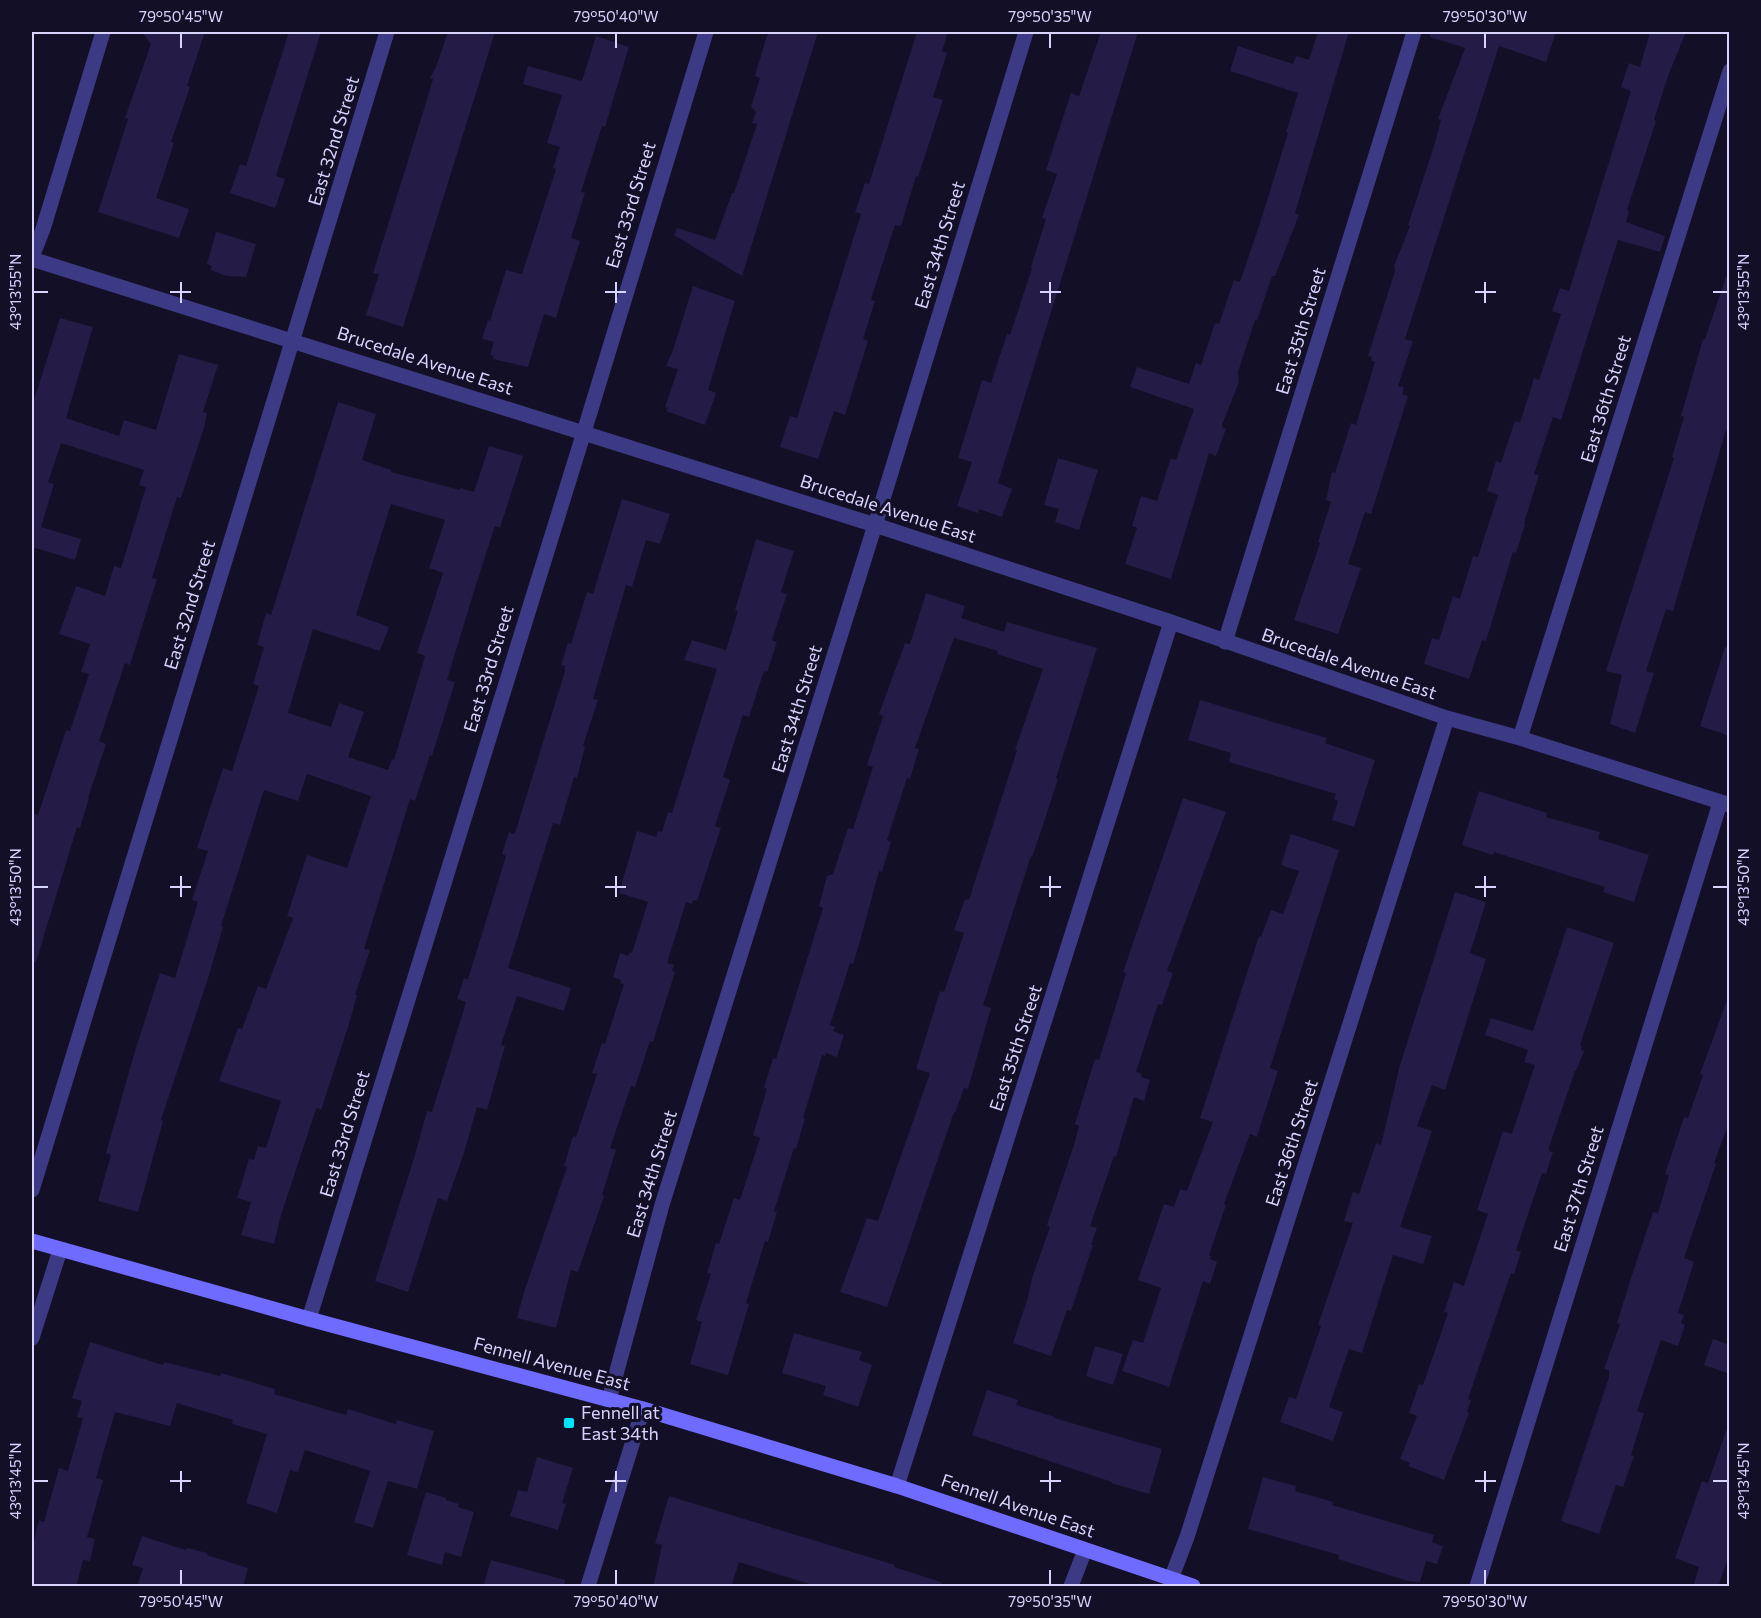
<svg xmlns="http://www.w3.org/2000/svg" width="1761" height="1618" viewBox="0 0 1761 1618" font-family="Commissioner,sans-serif">
<style>
.building{fill:#241b47;fill-rule:evenodd}
.lines{fill:none;stroke-linecap:round;stroke-linejoin:round}
.minor{stroke:#3d3a85;stroke-width:15}
.secondary{stroke:#6f6bff;stroke-width:15}
.ticks{fill:none;stroke:#d9d4ff;stroke-width:2}
.poi-dot{fill:#00e5ff;stroke:#130f26;stroke-width:2}
.labels{text-anchor:middle;stroke-width:6;stroke-linejoin:round;paint-order:stroke}
.street-label{font-size:18px;fill:#d9d4ff;stroke:#130f26}
.poi-label{font-size:18px;fill:#d9d4ff;stroke:#130f26;text-anchor:start}
.neatline{fill:none;stroke:#d9d4ff;stroke-width:2}
.ticks-label{font-size:15px;text-anchor:middle;fill:#d9d4ff}
</style>
<rect width="100%" height="100%" fill="#130f26"/>
<path class="building" d="M142,32h63l-18,54 3,1 -19,55 3,1 -18,55 33,11 -10,29 -81,-26 30,-93 -3,-1 26,-74z
M289,32h32l-45,144 9,3 -10,29 -45,-15 10,-29 6,2z
M448,32h47l-92,295 -37,-12 13,-41 -6,-1 56,-180 4,-14 -3,-1 6,-11z
M768,32h50l-76,244 -68,-41 3,-7 38,12 17,-47h2l23,-69 -5,-1 4,-11 -5,-5 9,-29 -5,-2z
M917,32h31l-6,19 5,2 -14,44 10,3 -25,77 -2,-1 -15,50 -6,-1 -23,71 -1,4 4,1 -12,38 5,2 -23,74 -11,-4 -16,48 -38,-12 10,-31 7,2 64,-204 -6,-2 2,-6 8,-23 4,1z
M1101,32h37l-140,451 14,6 -10,28 -23,-8 -1,4 -21,-7 15,-44 -14,-4 24,-78 9,3 16,-49 3,1 22,-67 -1,-1 15,-48 -4,-1 15,-44 -11,-4 25,-77 8,3z
M1318,32h31l-54,181 4,2 -24,61h-3l-15,45 -2,-1 -17,52 1,10 -17,43 1,1 -1,2 4,1 -10,27 -7,-3 -38,126 -46,-15 12,-36 -5,-2 9,-30 16,5 14,-43 5,2 18,-51 -64,-22 7,-20 52,17 7,-21 5,2 14,-42 4,1 15,-44 6,2 20,-59 28,-90 -2,-1 12,-39 -68,-22 8,-25 55,18 3,-8 13,4z
M1430,32h126l-10,30 -47,-16 -94,293 8,2 -15,45 6,1 -2,7 6,2 -37,118 -6,-2 -17,52 13,4 -23,66 -44,-14 26,-77 -2,-1 13,-40 -5,-2 6,-28 3,1 16,-50 5,2 19,-63 -4,-2 1,-3 -4,-1 27,-85 -1,-5 16,-40 -2,-1 26,-79 7,-26 -3,-1 27,-71 -35,-11z
M1650,32h36l-18,44 -14,44 2,1 -29,89 2,1 -3,11 39,14 -5,16 -42,-12 -57,180 -8,-3 -19,57 5,1 -15,48 1,1 -9,29 -3,-1 -27,89 -4,-1 -13,39 -45,-15 8,-26 7,2 14,-44 7,3 13,-43 5,1 20,-62 -11,-4 9,-30 5,2 14,-42 5,2 14,-45 5,2 22,-66 -9,-3 8,-23 9,3 62,-200 -10,-4 8,-24 11,4z
M596,36l33,11 -24,80 -3,-1 -21,66 4,1 -14,45 9,3 -15,47 -9,30 -12,-4 -16,53 -35,-8 1,-3 -4,-1 4,-13 -12,-3 6,-19 2,1 16,-51 16,4 34,-105 -3,-1 7,-21 -13,-4 15,-48 -39,-11 5,-18 54,15z
M216,232l40,12 -10,33 -19,-1 -17,-6 2,-4 -5,-2z
M1726,277l4,1v153l-4,-1 -53,181 -7,-2 -20,62 8,2 -19,60 -25,-9 12,-49 -16,-4 68,-213 -2,-1 12,-40 -3,-1 22,-77h2z
M693,286l42,15 -27,89 8,3 -11,32 -39,-14 2,-3 -3,-1 13,-38 -12,-3 7,-16z
M60,318l33,9 -27,91 53,18 5,-16 32,10 23,-76 39,11 -15,47 4,1 -3,15 -23,70 -4,-1 -25,81 5,1 -17,54 -10,32 -5,-2 -26,78 7,3 -18,54h1l-9,30 -3,-1 -41,135 -4,-1v-148l6,2 28,-85 4,1 19,-57 -8,-2 9,-28 -31,-10 17,-48 29,10 9,-30 7,2 25,-81 -7,-2 5,-15 -83,-27 -13,39 6,2 -13,43 40,12 -6,21 -43,-13v-141z
M338,402l38,12 -14,46 29,10v2l69,18v-2l14,4 15,-46 34,10 -23,72 -5,-2 -20,62 -28,92 8,2 -23,74 -2,-1 -15,46 -5,-2 -46,150 6,1 -15,45h2l-8,29 -28,86 -4,-2 -2,4 -34,103 -7,29 -33,-9 10,-33 -14,-4 12,-39 5,1 4,-14 8,2 15,-47 -62,-20 19,-53 4,1 16,-43 8,3 27,-71 -6,-2 20,-61 40,13 24,-72 -64,-22 -9,27 -34,-11 -43,136 2,1 -14,48 -48,145 2,1 -25,91 -40,-11 13,-46 -5,-2 29,-102 25,-78 15,5 23,-76 -6,-2 16,-49 -11,-3 26,-80 9,3 27,-85 -6,-2 11,-37 -7,-2 9,-32 5,2zM391,504l54,16 -16,48 14,5 -26,80 8,3 -31,104 -2,-1 -4,11 -40,-13 16,-45 -25,-9 -8,24 -43,-14 25,-84 67,22 9,-24 -33,-12z
M1058,458l40,12 -19,60 -24,-8 4,-13 -15,-4z
M622,499l48,15 -10,30 -14,-4 -14,47 -6,-2 -33,114 5,1 -15,46 2,1 -8,31 -3,-1 -14,48 -7,-2 -45,145 63,20 -7,23 -47,-15 -16,49 4,1 -18,64 -10,-3 -13,46 -17,48 -9,-3 -30,94 -33,-11 39,-123 13,-47 5,1 20,-64 14,-46 -9,-3 7,-21 4,1 38,-123 -4,-2 7,-22 5,2 2,-4 24,-78 25,-81v-5l-4,-1 7,-22 3,1 16,-52 6,2z
M756,539l38,12 -13,41 6,2 -15,46 5,2 -10,30 -3,-1 -15,46 -6,-2 -20,62 7,3 -15,46 6,2 -9,27 -15,46 -4,-1 -1,4 -6,-2 -19,61 7,2 -2,6 3,1 -22,70 -3,-1 -15,46 -4,-1 -21,62 6,2 -14,45 2,1 -26,76 -7,-2 -15,58 -39,-10 7,-26 43,-125 -3,-1 9,-30 3,1 21,-63 -5,-1 10,-30 3,1 19,-60 -4,-1 1,-3 -8,-3 7,-24 8,3 2,-4 2,1 16,-51 -29,-9 18,-62 19,6 2,-6 4,1 6,-20 4,1 45,-144 -33,-9 8,-20 34,10 12,-39 -3,-1z
M926,593l39,13 -4,12 43,14 3,-10 90,26 -41,130 2,1 -15,46 -11,32 -1,-1 -48,149 8,3 -23,81 -4,-1 -9,25 -1,-1 -67,195 -47,-15 27,-74 11,3 52,-148 -14,-4 24,-78 4,1 20,-59 -10,-3 11,-31 4,1 48,-150h-2l28,-81 -46,-15 1,-3 -44,-13 -39,110 4,1 -9,30 -3,-1 -20,62 4,2 -9,30 -3,-1 -19,70 -7,23 -3,-1 -20,62 5,2 -2,4 11,4 -7,22 -11,-4 -1,3 -3,-1 -19,63 2,1 -9,30 -2,-1 -20,63 3,1 -9,30 -3,-1 -19,62 3,1 -21,71 -25,-7 -13,-4 12,-42 -6,-2 15,-46 -4,-1 9,-30 3,1 15,-46 6,2 20,-62 -7,-3 14,-46 -3,-1 9,-30 3,1 47,-151 -4,-2 6,-23 2,-7 6,-2 15,-46 5,1 20,-62 -6,-2 16,-49 -4,-2 26,-71 5,1z
M1725,647l5,1v88l-30,-10z
M1200,700l127,38 -2,5 50,17 -21,67 -22,-7 6,-19 -4,-2 2,-5 -107,-32 2,-9 -43,-13z
M1479,791l68,22 -1,4 54,15 -2,7 51,16 -15,47 -31,-10 2,-5 -111,-35 -1,3 -31,-10z
M1183,798l43,14 -59,159 6,2 -11,32 -4,-1 -22,68 6,2 -1,3 9,3 -6,21 -10,-4 -18,60 -2,-1 -24,70 7,2 -6,17h2l-22,66 -4,-1 -16,46 -38,-13 15,-46 4,-19 18,-51 -3,-2 27,-80 5,-19 -4,-2 14,-46 6,-19 4,1 27,-87 -3,-1z
M1291,834l48,16 -69,218 8,3 -11,34 -10,32 -7,-3 -26,70 2,1 -17,50 2,1 -1,3 7,3 -7,22 -7,-3 -34,106 -47,-16 11,-31 10,3 18,-55 -23,-8 26,-76 10,3 6,-18 7,2 26,-69 -13,-4 59,-182 2,1 10,-27 12,4 16,-43 -18,-6z
M1455,892l31,10 -16,51 16,6 -41,131 -13,-5 -15,41 15,5 -32,96 32,9 -9,28 -30,-9 -31,98 -13,-4 -20,58 14,5 -10,29 -53,-19 9,-25 7,2 25,-73 -3,-1 2,-6 33,-96 -9,-2 9,-29 6,2 17,-51 5,2 19,-80z
M1567,927l47,16 -34,102 2,1 -1,4 3,1 -8,20h-1l-26,76v4l4,1 -7,22 -4,-1 -26,77 5,2 -7,22 -3,-1 -43,126 3,1 -4,12 2,1 -25,67 -36,-14 2,-3 -10,-4 17,-43 -8,-3 10,-29 4,1 25,-72 -4,-1 10,-30 10,4 24,-72 -11,-4 26,-79 9,3 23,-69 -11,-3 4,-12 -43,-15 6,-17 42,13z
M1727,1000h3v120l-16,43 2,1 -32,94 10,4 -16,51 6,2 -3,8 4,2 -7,21 -17,-6 -24,71 7,2 -13,42 3,1 -11,31 -7,-2 -17,49 -38,-13 48,-144v-7l-5,-1 16,-45 -3,-1 15,-48 21,-63 5,1 11,-38 -4,-1 19,-57 4,1 15,-43 -3,-1z
M794,1333l68,19 -3,8 13,5 -14,42 -35,-12 3,-9 -44,-13z
M1713,1339l17,6v29l-26,-9z
M90,1342l73,23 1,-3 56,14 1,-3 54,16 -1,5 72,21 2,-6 48,15 1,-4 37,11 -17,58 -29,-8 -15,47 -19,-6 16,-51 -65,-21 -7,22 -8,-2 -13,43 -31,-10 21,-69 -35,-10 1,-4 -56,-17 -7,23 -55,-14 -19,66 7,2 -16,57 8,2 -5,22 -7,-1 -7,27h-44v-37l7,-30 5,2 15,-54 9,3 15,-53 -6,-1 5,-16 -10,-3z
M1095,1346l28,8 -10,31 -27,-9z
M987,1390l31,10 -2,5 39,12 -1,1 108,31 -13,45 -38,-11 1,-1 -140,-47z
M1726,1431h4v122l-12,34h-25l6,-20 -24,-9 27,-77 6,2z
M537,1457l36,11 -11,35 4,1 -8,26 -48,-14 8,-26 9,2z
M1263,1477l33,9 -1,5 38,11 -1,3 102,30 -2,7 11,4 -6,18 -11,-3 -6,21 -12,-1 -70,-22 1,-4 -91,-26z
M426,1492l20,6v2l13,4 -1,3 16,5 -13,45 -16,-5 -3,13 -35,-10z
M669,1496l226,69 -1,2 47,15v5h-122l-80,-25 -8,25h-78l9,-42 -7,-2z
M142,1536l44,14 1,-2 20,5v2l41,13 -5,19h-106l6,-19 -11,-3z
M491,1560l74,20 -1,7h-81z"/>
<g class="lines">
<path class="minor" d="M32,257l11,-28 60,-197
M32,259l843,266 296,97 276,96 73,20 210,67
M1225,642l189,-610
M1520,738l210,-667
M32,1190l355,-1158
M309,1319l275,-887 122,-400
M32,1338l28,-88
M609,1400l53,-195 213,-680 151,-493
M897,1486l274,-864
M1171,1579l16,-42 260,-819
M588,1586l55,-177
M1071,1586l14,-36
M1477,1586l243,-783"/>
<path class="secondary" d="M32,1241l277,78 334,90 254,77 296,100"/>
</g>
<path class="ticks" d="M181,33v15M616,33v15M1050,33v15M1485,33v15M181,282v21M616,282v21M1050,282v21M1485,282v21M33,292h15M170,292h21M605,292h21M1040,292h21M1475,292h21M1713,292h15M181,876v21M616,876v21M1050,876v21M1485,876v21M33,887h15M170,887h21M605,887h21M1040,887h21M1475,887h21M1713,887h15M181,1471v21M616,1471v21M1050,1471v21M1485,1471v21M33,1481h15M170,1481h21M605,1481h21M1040,1481h21M1475,1481h21M1713,1481h15M181,1570v15M616,1570v15M1050,1570v15M1485,1570v15"/>
<rect class="poi-dot" x="563" y="1417" width="12" height="12" rx="3"/>
<g class="labels">
<g class="street-label">
<text transform="translate(334 141) rotate(-73)" y="6">East 32nd Street</text>
<text transform="translate(631 205) rotate(-73)" y="6">East 33rd Street</text>
<text transform="translate(940 245) rotate(-73)" y="6">East 34th Street</text>
<text transform="translate(1301 331) rotate(-73)" y="6">East 35th Street</text>
<text transform="translate(425 361) rotate(18)" y="6">Brucedale Avenue East</text>
<text transform="translate(1606 399) rotate(-73)" y="6">East 36th Street</text>
<text transform="translate(888 509) rotate(18)" y="6">Brucedale Avenue East</text>
<text transform="translate(190 605) rotate(-73)" y="6">East 32nd Street</text>
<text transform="translate(1349 664) rotate(19)" y="6">Brucedale Avenue East</text>
<text transform="translate(489 669) rotate(-73)" y="6">East 33rd Street</text>
<text transform="translate(797 709) rotate(-73)" y="6">East 34th Street</text>
<text transform="translate(1016 1048) rotate(-72)" y="6">East 35th Street</text>
<text transform="translate(345 1134) rotate(-73)" y="6">East 33rd Street</text>
<text transform="translate(1292 1143) rotate(-72)" y="6">East 36th Street</text>
<text transform="translate(652 1174) rotate(-73)" y="6">East 34th Street</text>
<text transform="translate(1579 1189) rotate(-73)" y="6">East 37th Street</text>
<text transform="translate(552 1364) rotate(15)" y="6">Fennell Avenue East</text>
<text transform="translate(1018 1506) rotate(19)" y="6">Fennell Avenue East</text>
</g>
<g class="poi-label">
<text x="581" y="1419">Fennell at<tspan x="581" dy="21">East 34th</tspan></text>
</g>
</g>
<rect width="1761" height="1618" fill="none" stroke="#130f26" stroke-width="66"/>
<rect x="33" y="33" width="1695" height="1552" class="neatline"/>
<g class="ticks-label">
<text x="181" y="22">79°50'45"W</text>
<text x="616" y="22">79°50'40"W</text>
<text x="1050" y="22">79°50'35"W</text>
<text x="1485" y="22">79°50'30"W</text>
<text transform="translate(16 292) rotate(-90)" y="5">43°13'55"N</text>
<text transform="translate(1744 292) rotate(-90)" y="5">43°13'55"N</text>
<text transform="translate(16 887) rotate(-90)" y="5">43°13'50"N</text>
<text transform="translate(1744 887) rotate(-90)" y="5">43°13'50"N</text>
<text transform="translate(16 1481) rotate(-90)" y="5">43°13'45"N</text>
<text transform="translate(1744 1481) rotate(-90)" y="5">43°13'45"N</text>
<text x="181" y="1607">79°50'45"W</text>
<text x="616" y="1607">79°50'40"W</text>
<text x="1050" y="1607">79°50'35"W</text>
<text x="1485" y="1607">79°50'30"W</text>
</g>
</svg>
